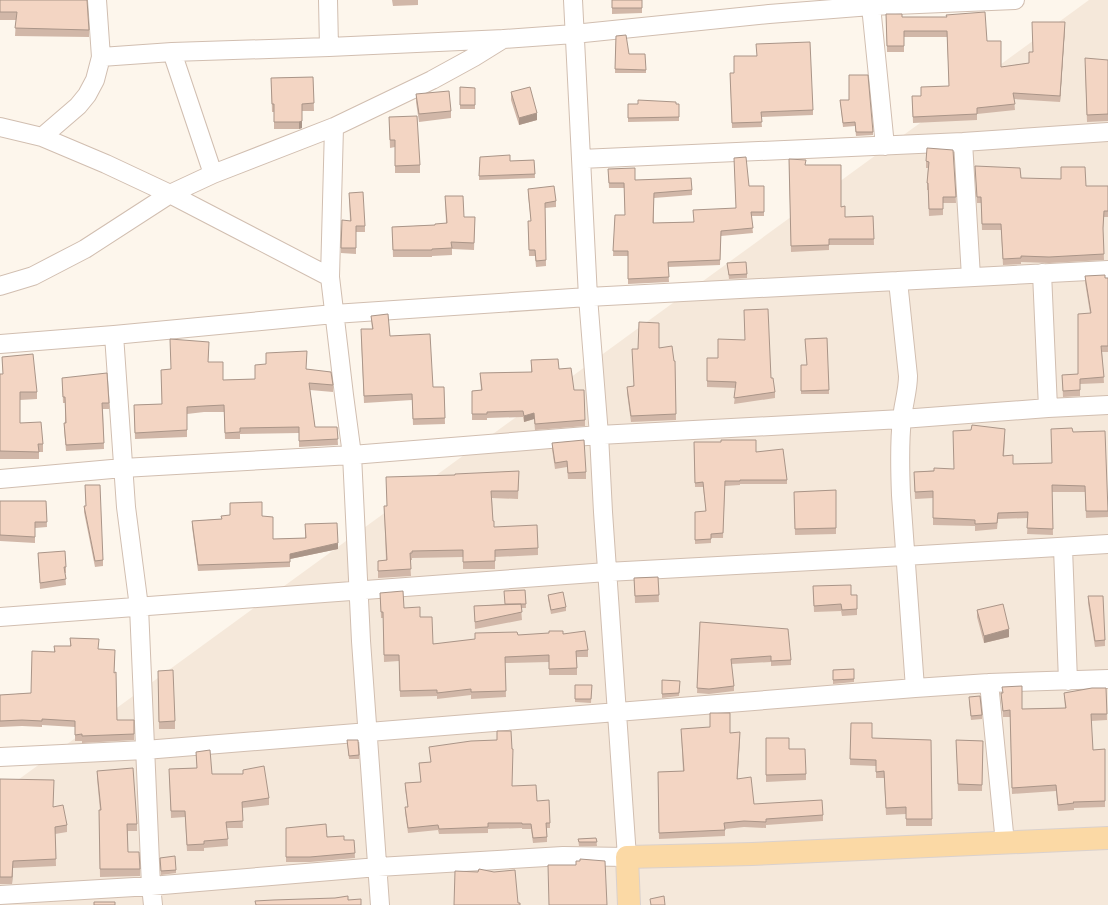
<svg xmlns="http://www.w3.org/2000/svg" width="1108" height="905" viewBox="0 0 1108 905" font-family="Jost,sans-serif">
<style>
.residential{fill:#f5e8da}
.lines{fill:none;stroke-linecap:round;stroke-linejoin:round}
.minor-casing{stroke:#d1beb0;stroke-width:20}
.major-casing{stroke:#dad1cd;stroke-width:24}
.minor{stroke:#fff;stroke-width:18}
.major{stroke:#fbd9a5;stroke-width:22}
.wall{fill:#d1b7a8}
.shaded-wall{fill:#aa9588}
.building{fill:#f3d5c3;stroke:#aa9588}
</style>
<rect width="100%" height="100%" fill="#fdf6ec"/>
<path class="residential" d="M1089,0h19v905h-1108v-112z"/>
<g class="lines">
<defs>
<path id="minor" d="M328,0l1,47
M871,6l14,140
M172,52l41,122
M101,57l71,-5 157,-5 175,-8 70,-5 195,-20 102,-8 144,-6
M0,127l42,10 64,27 64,30 160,83 14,118 8,60 9,186 19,264
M42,137l36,-31 9,-11 8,-15 6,-23 -4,-57
M963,142l8,135
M581,159l382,-17 145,-10
M1042,273l6,135
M330,277l4,-150
M898,281l10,95c0,15 -5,29 -6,43 -3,25 -2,51 -1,76l14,193
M0,286l33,-10 52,-27 85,-55 43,-20 121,-47 98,-47 42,-23 29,-18
M114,335l12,172 13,100 12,279 2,19
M0,344l114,-9 220,-21 254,-17 520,-27
M0,479l123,-11 229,-13 247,-20 303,-16 146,-11 60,-3
M1063,548l5,133
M0,617l607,-45 297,-16 204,-12
M989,683l16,160
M0,757l145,-7 770,-62 74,-5 119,-4
M0,895l151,-9 227,-19 185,-11 64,1 -24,-345 -4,-77 -11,-138 -15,-297"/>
<path id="major" d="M629,905l-2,-48 125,-3 356,-16"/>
</defs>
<use href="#minor" class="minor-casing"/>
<use href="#major" class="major-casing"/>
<use href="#minor" class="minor"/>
<use href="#major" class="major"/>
</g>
<path class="wall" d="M0,0l89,30v7l-74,-1 1,-16h-16z
M392,0h26v5l-25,1z
M612,0h30v13l-30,1z
M886,14l16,3 85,24 14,26 28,-4 3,-11 33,-25 -5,75 -46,-3 1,11 -38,4v6l-64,3 -1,-27h9l28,-10 -2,-49h-43v15h-17z
M616,36l13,18 17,16v3h-31z
M1108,60v61l-21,1 -2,-57z
M730,73l83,37v5l-52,2 1,10 -30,1z
M313,77l1,34h-12v17l-3,1h-25v-17h-2l-1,-34z
M460,87l15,1v21h-15z
M511,92l26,28 -18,5 -8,-25z
M416,94l35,17v7l-32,4 -3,-20z
M840,100h9l24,32v3l-17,1 -1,-10 -12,1z
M628,104h51v17l-51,1z
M389,117l31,48v8h-25v-26l-5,1z
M953,150l3,53h-13v12l-14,1 -1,-26h-1v-7l1,-15h-2v-7z
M480,157l30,4 24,-1 1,18 -56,2z
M789,159l17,6 35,42 4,10 28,-1 1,29h-45v5l-38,2z
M975,166l46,12 65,8h22v31h-4l-1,14 1,29 -55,3 -28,-1v2l-18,1 -2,-35h-19l-1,-27h-4z
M608,169l27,11 57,10v5l-38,3v25l39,-1 43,-14 13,-22h15v30h-13l2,17 -32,3 -1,29 -52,2 1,15 -41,2v-28h-15l2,-41h10l-1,-27h-15z
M528,189l28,12v6l-11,1 1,58 -10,1 -1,-11h-6l-1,-35h3l-3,-26z
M349,193l16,33v6h-9v22l-15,-1v-5l9,-27z
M445,196l19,21h11l-1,33 -22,-1v6l-20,1v1h-39l-1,-30 43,-2 11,-2z
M727,263l20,11v4l-18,1z
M1085,276l23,2v74h-6l2,31 -24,1v12l-17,1 -1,-22 16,-1 12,-61 -5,-31z
M371,316l19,20 43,51h11l1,37 -32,1 -1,-25 -48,3 -3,-67 11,-7z
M827,338l2,56h-28v-29h6l-2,-26z
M659,348l15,13h1l1,59 -45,2 -4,-29v-6l6,-1z
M209,349l-1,13 15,18 32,-1v-14l52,4 26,16v7l-23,-2 5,37h22l1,18 -39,2v-14l-59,1v5h-15l-1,-27h-20l-17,2v23l-52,2 -1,-34 28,-1 -1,-34 10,-1z
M2,357l35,35v7l-17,1v23l23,21v8h-4v7h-39v-85h3z
M707,358l64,20 4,14v6l-41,6 2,-16 -29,-1z
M531,360l28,9 15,21 11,30v6l-50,4 -1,-11 -10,3 -1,-5 -36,1v2h-15v-29l9,-1 -1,-17 51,-1z
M62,378l47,25v6h-6l1,40 -38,2 -2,-22v-6h1v-20h-2z
M1073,432l35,79v6l-22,1 -1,-26h-33l1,43 -26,-1 1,-16 -30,1 -1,10 -22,2v-5l-42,-1v-27l-18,1 -1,-27 40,-3 51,-34 -1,21 9,8 39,-1z
M694,442l62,10 31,28v4h-47v1l-15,1 -2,52h-12v5l-16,1v-32h11l-3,-25h-8z
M552,443l34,29v7h-18l-1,-12 -12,2 -3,-20z
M519,471l-1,28 -26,-1 1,23 1,6 44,21v7l-43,2v12h-32v-12l-51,1v2h-2l1,16 -33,2v-17l8,-1 -2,-54h3l68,-31z
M85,485l18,75v6l-8,1 -11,-55v-6h2z
M836,490v44l-41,1 -1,-43z
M0,501h46l1,26 -12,1v15l-35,-2z
M262,516l11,23 32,-1v-14l33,25 -48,10v8l-92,4 -6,-44v-6z
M38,553l28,14v6h-1l1,12 -26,4z
M658,577l1,25 -24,1 -1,-25z
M813,586l38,9 6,14v6l-15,1 -1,-5 -27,1z
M525,590l1,18h-5l1,12 -47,9 -1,-23 31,-2z
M380,593l40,24 13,27 85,-9 45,-1 25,16v7h-11v18h-28v-13l-44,1 1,34 -35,2v-4l-34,4v-3l-37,1 -1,-36 -15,1 -1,-44h-2z
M548,595l18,12v4l-15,3 -3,-15z
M1088,596l17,44v6l-10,1 -7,-44z
M977,610l32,27 -25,6 -7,-26z
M700,622l91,38v5l-20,1v-4l-40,2 3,22v5l-25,3 -12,-1z
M70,638l45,18 -1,17 3,47h17v20l-52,3v-2h-7v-14l-33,-2v2l-20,-1 -22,1v-32l31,-2 23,-41v-6h16z
M854,669v13l-21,2v-14z
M158,678l17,43v8h-16z
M662,680l18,5 -1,11 -17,2z
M575,685h17l-1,18 -16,-1z
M1106,688l1,32 -16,1 2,29 12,-1v58l-31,1v2l-16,1 -2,-20 -44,3 -2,-77h-7l-2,-24 21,16 43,-1 -1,-15z
M969,701l13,14v4l-11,1z
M851,723l21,15 59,2 1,86h-26v-12l-20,1 -2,-37h-8v-12l-26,-1z
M681,729l49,4 10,5 -3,41 17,25 69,11v6l-57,4v3l-22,-1 -19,2v7l-66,3 -1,-67 25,-1z
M766,738l23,11 17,25v6l-40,2z
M347,740l12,15v4h-10z
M956,740l27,1 -1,50h-24z
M429,747l83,39 25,15 13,22v5h-3v14l-14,1 -2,-14h-9v-1l-34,1v4l-49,1 -1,-4 -30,3 -3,-21v-5h3l-3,-18v-6l16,-1 -2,-19 12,-1z
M196,752l16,22h31v-4l26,28v7l-27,3 1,20h-16l1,18 -24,2v3h-17l-2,-34 -14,1 -2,-49 28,-1z
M97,771l40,53v7h-9v21l12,17v7l-40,1 -1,-59 1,-8 -3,-32z
M0,779l54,28 13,18v7l-12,2 1,32 -43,2 -1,16h-12z
M286,828l58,12h10l1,18 -45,4h-24z
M596,838l1,8h-18l-1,-7z
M160,858l16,12v3l-15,2z"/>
<path class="shaded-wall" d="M1065,22v5l-5,75v-6z
M302,104v24l-3,1v-7z
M537,113v7l-18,5v-7z
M534,413v6l-10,3v-6z
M338,543v6l-48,10v-5z
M1009,629v8l-25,6v-7z
M740,732v6l-3,47v-6z
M13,861v7l-1,16v-7z"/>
<path class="building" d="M0,0h87l2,30 -74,-2 2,-16h-17z
M612,0h30v8h-30z
M985,12l2,29h14v26l28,-4v-11h4l-1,-30h33l-5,74 -47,-3 2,11 -38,4v6l-64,3 -1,-21h9v-9l28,-1 -2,-55h-43v15h-17l-1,-32h16v3h45l-1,-2z
M626,35l3,19h16l1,16 -31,-1 1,-33z
M810,42l3,68 -52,2 1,10 -30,1 -2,-50h4v-17h23l-1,-12z
M1085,58l23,2v54l-21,1z
M849,75h19l5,57h-17l-1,-10 -12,1 -3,-23h9z
M313,77l1,26 -12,1v17l-3,1h-25v-18h-2l-1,-26z
M460,87l15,1v17h-15z
M530,87l7,26 -18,5 -8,-26z
M449,91l2,20 -32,3 -3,-20z
M638,100l38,2v2h3v13l-51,1v-14h10z
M417,116l3,49 -25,1v-26h-5l-1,-23z
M927,148l26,2 3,47h-13v12h-14l-1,-26h-1l2,-21 -3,-1z
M510,155v6l24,-1 1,14 -56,2 1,-19z
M746,157l3,29h15v26h-13l2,16 -32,3 -1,29 -52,2 1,15 -41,2v-28h-15l2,-36h10l-1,-32h-15l-1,-14 27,-1v12l56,-2 1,12 -38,3 -1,30 41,-1 -1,-12 43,-2 -2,-50z
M789,159l17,1 -1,5h36v42l4,-1v11l28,-1 1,23h-45v6l-38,1z
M975,166l45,2 1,10 40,1v-12h24l1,19h22v25h-4l-1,17 1,26 -55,3 -28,-1v2l-18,1 -2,-35h-19l-1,-27h-4z
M554,186l2,15 -11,2 1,57 -10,1 -1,-11h-6l-1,-29h3l-3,-32z
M363,192l2,34h-9v22h-15l1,-28 9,1 -2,-28z
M445,196h18l1,21h11l-1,26 -23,-1 1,6 -20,1v1h-39l-1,-23 43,-2v-1l12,-1z
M746,262l1,12 -18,1 -2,-12z
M1105,275v3h3v68h-7l3,31 -24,2v11l-17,1 -1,-16 16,-1v-60l13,-1 -6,-37z
M768,309l3,69h2l2,14 -41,6 2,-16 -29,-1v-23h11v-19l27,1 -1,-30z
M388,314l2,22 40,-2 3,53h11l1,31 -32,1 -1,-25 -48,2 -3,-67h12l-2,-13z
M639,322l20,1v25l13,-2 2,15h1l1,53 -45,2 -4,-29 7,-1 -2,-37h6z
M827,338l2,52 -28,1v-26h6l-2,-26z
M170,339l39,3 -1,20h15v18l32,-1v-14l11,-1v-11l41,-2 -1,18 25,3 2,13 -24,-2 6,44h22l1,12 -39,2v-14l-59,1v4l-15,1 -1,-28 -20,1 -17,1v23l-52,3 -1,-28 28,-1 -1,-34 10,-1z
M33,354l4,38h-17v31l21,-1 2,22h-5l1,8 -39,-1v-77h3l-1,-17z
M558,359l1,10 12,-1 3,22h10l1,30 -50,4 -1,-11 -10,3 -1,-5 -36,1v2h-15v-23l10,-1 -2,-17 52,-1 -1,-12z
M107,373l2,30h-7l2,40 -38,2 -2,-22h2l-1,-26h-2l-1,-19z
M972,425l33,4 -2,27 10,-1v9l39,-1 -1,-34 21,-1 1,4 32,-1 3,80h-22l-1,-25 -33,-1 1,44 -26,-1 1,-16 -30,1 -1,10 -22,1v-4l-42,-2v-27l-18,1 -1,-20 20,-1v-3l20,1 -1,-38 18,-1z
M584,440l2,32 -18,1 -1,-12 -12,2 -3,-20z
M721,440h35v12l27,-3 4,31h-47v1h-15l-2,52 -12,1v5l-16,1v-28l11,-1 -3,-29 -8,1 -1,-41h27z
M519,471l-1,20h-27l2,30h1v6l43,-2 1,23 -43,2v11l-32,1v-12l-51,1v2h-2l1,16 -33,2v-10l9,-1 -3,-54h3l-1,-29 69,-2v-1z
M85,485h15l3,75 -8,1 -11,-55h2z
M836,490v38l-41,1 -1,-37z
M0,501h46l1,21h-12v15l-35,-2z
M262,502v14l11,1v22l33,-1 -1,-14 32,-1 1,20 -48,11v8l-92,3 -6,-44 30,-2 -1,-3 9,-1v-12z
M65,551l1,16h-2l2,12 -26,4 -2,-30z
M658,577l1,18 -24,1 -1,-18z
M851,585v10h6v14l-15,1 -1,-6 -27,2 -1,-20z
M525,590l1,14h-21l-1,-13z
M403,591l1,17 16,-1v10h12l1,27 42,-5v-6l42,-1 1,3 31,-2v-2h14v3l22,-3 3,19 -12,1 1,17 -28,1v-14l-44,2 1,34 -35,1v-3l-34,4v-3l-37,1 -1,-36h-15l-1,-43h-2l-1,-19z
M563,592l3,15 -15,3 -3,-15z
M1088,596h15l2,44 -10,1z
M521,604l1,8 -47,10 -1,-16z
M1003,604l6,25 -25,7 -7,-26z
M700,622l88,7 3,31 -20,1v-5l-40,3 3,27 -25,3 -12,-1z
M70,638l29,1 -1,10 17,1 -1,23 2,-1 1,48h17v14l-52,2v-2l-7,1v-14l-33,-2v2l-20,-1 -22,1v-26l31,-2 1,-42 23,1 -1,-6h17z
M854,669v10l-21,1v-10z
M173,670l2,51 -16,1 -1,-51z
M662,680l18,1 -1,12 -17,1z
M575,685h17l-1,14h-16z
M1022,686v23l44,-1 -2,-15 28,-5h14l1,26h-16l2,36 12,-1v52l-32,1 1,1 -16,2 -2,-20 -44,3 -2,-78 -7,1 -2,-18h2l-1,-6z
M980,696l2,19 -11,1 -2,-19z
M710,713h20v20l10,-1 -3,47 14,-2 3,27 68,-4 1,15 -57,4v3l-22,-1 -20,2 1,7 -66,3 -1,-61 26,-1 -3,-42 29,-2z
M851,723h21v15l59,2 1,79h-26v-12l-20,1 -2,-37 -8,1v-12l-26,-1z
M497,731h14l1,18h1l-1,37 24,-1 1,16 12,-1 1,23h-4l1,14 -14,1 -2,-14h-9v-1h-34v4l-49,2 -1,-4 -30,3 -3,-21h3l-3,-24 16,-1 -2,-19 12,-1 -2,-15 42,-6 26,-1z
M766,738h23v11h16l1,25 -40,1z
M347,740h11l1,15 -10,1z
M956,740l27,1 -1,44 -24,-1z
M210,750l2,24h31v-4l21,-4 5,32 -27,4 1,19 -17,1 2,17 -24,2v3l-17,1 -2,-34h-14l-2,-42 28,-1 -1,-16z
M133,768l4,56h-10l1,28h11l1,17h-40l-1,-59h2l-4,-39z
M0,779l54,1 -1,27 10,-2 4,20 -12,2 1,32 -43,2 -1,16h-12z
M326,824l1,13 17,-1v4h10l1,13 -45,4h-24v-29z
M596,838l1,4h-18l-1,-3z
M175,856l1,14 -15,1 -1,-13z
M580,859l25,2 2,44h-58l-1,-40h28v-4h4z
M479,869l15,3 21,-2 3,33h2v2h-66l1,-34 23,1z
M348,896v4l13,-1v6h-105l-1,-4 18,-1 62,-2z
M664,896l1,9h-14l-1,-6z
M94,902h21v3h-21z"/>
</svg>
